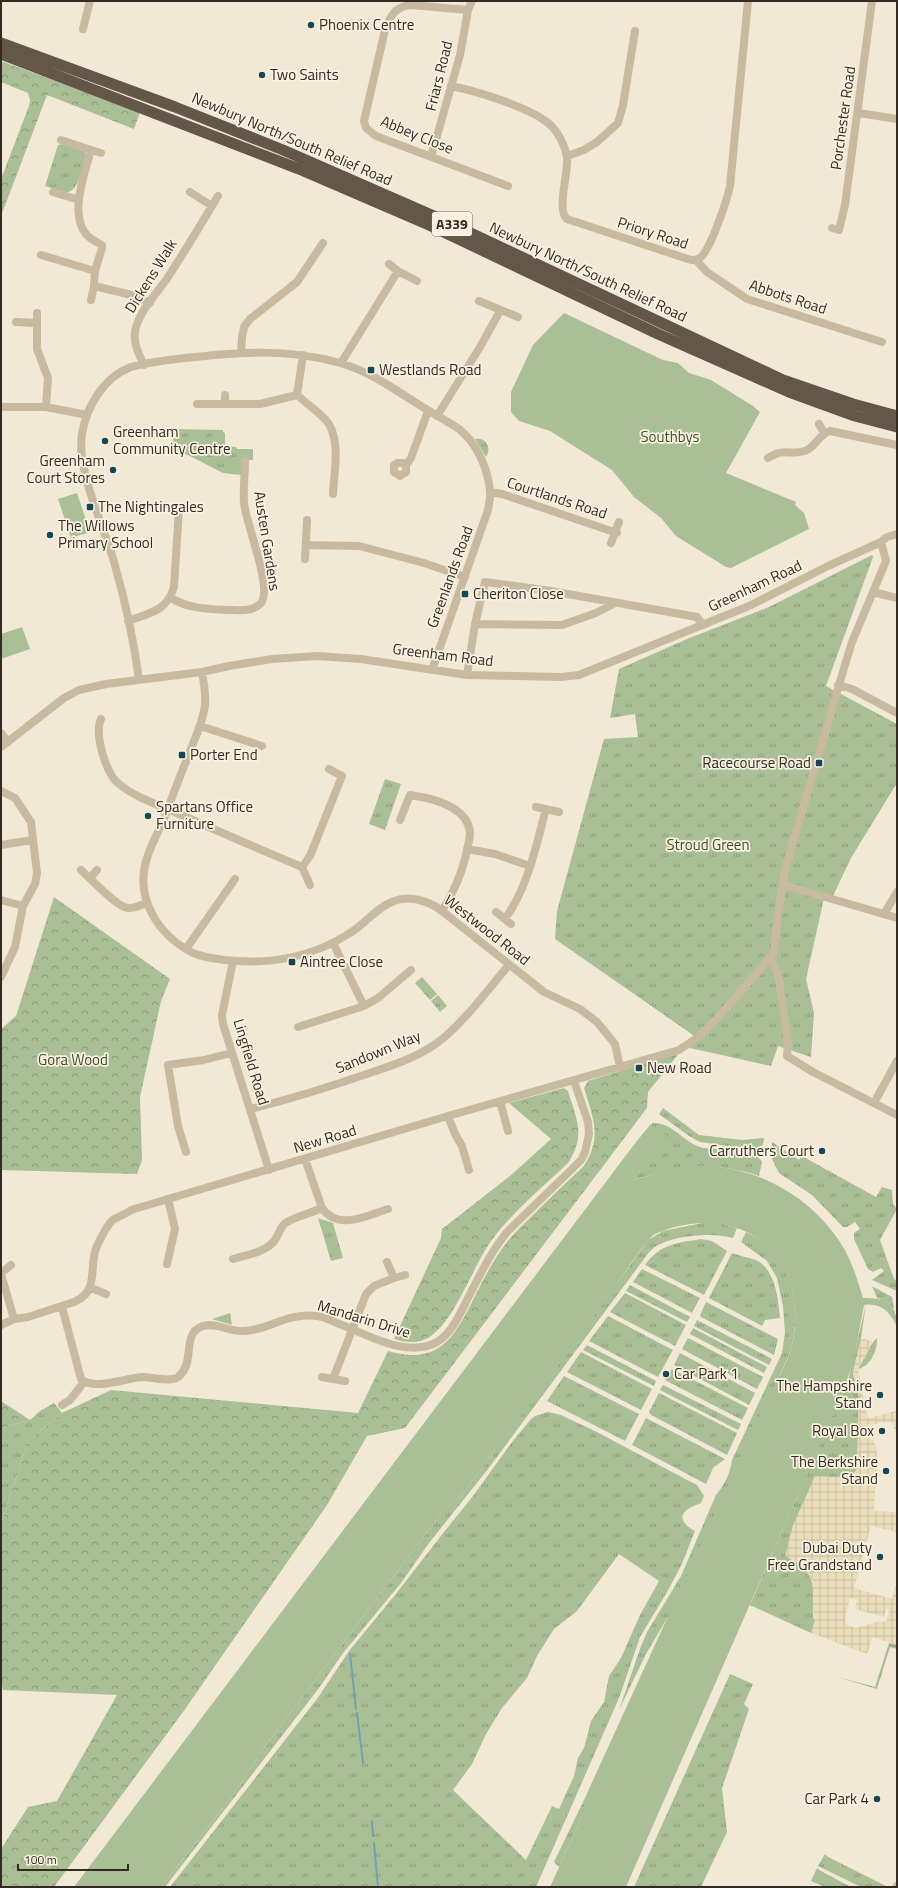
<svg xmlns="http://www.w3.org/2000/svg" width="898" height="1888" viewBox="0 0 898 1888" font-family="'Titillium Web',sans-serif">
<style>
.grass{fill:url(#grass-tufts);fill-rule:evenodd}
.forest{fill:url(#forest-crowns)}
.garden{fill:#aabf95}
.plaza{fill:url(#plaza-grid);fill-rule:evenodd}
.lines{fill:none;stroke-linecap:round;stroke-linejoin:round}
.stream{stroke:#74a1ae;stroke-width:2}
.minor{stroke:#c8baa1;stroke-width:8}
.trunk{stroke:#645648;stroke-width:11}
.poi-dot{fill:#194654;stroke:#f9f2e1;stroke-width:1.5}
.labels{text-anchor:middle;stroke-width:3.5;stroke-linejoin:round;paint-order:stroke}
.shield{fill:#f9f2e1;stroke:#6e675d;stroke-width:1}
.shield-label{font-size:14px;font-weight:bold;fill:#332b24}
.poi-label{font-size:15px;fill:#332b24;stroke:#f9f2e1;text-anchor:start}
.street-label{font-size:15px;fill:#332b24;stroke:#f9f2e1}
.park-label{font-size:15px;fill:#3b5128;stroke:#f9f2e1}
</style>
<defs>
<pattern id="grass-tufts" width="24" height="20" patternUnits="userSpaceOnUse"><rect width="24" height="20" fill="#aabf95"/><path d="M3 7l-1-3M5 7V3M7 7l1-3M15 17l-1-3M17 17v-4M19 17l1-3" fill="none" stroke="#8b9b79"/></pattern>
<pattern id="forest-crowns" width="20" height="18" patternUnits="userSpaceOnUse"><rect width="20" height="18" fill="#aabf95"/><path d="M2 6a3 3 0 1 1 6 0M12 15a3 3 0 1 1 6 0" fill="none" stroke="#8b9b79"/></pattern>
<pattern id="plaza-grid" width="8" height="8" patternUnits="userSpaceOnUse"><rect width="8" height="8" fill="#eaddbb"/><path d="M0 4h8M4 0v8" fill="none" stroke="#c9bea1"/></pattern>
</defs>
<rect width="100%" height="100%" fill="#f1e9d5"/>
<path class="grass" d="M62,144l22,6 2,4c-3,10 -7,38 -19,38 -7,0 -16,-4 -22,-6l13,-41z
M174,429l49,1v2l2,1v13l11,1 1,2h16v11h-12l1,15 -19,-2 -37,-19h-14z
M475,439c11,-2 17,9 11,18z
M872,555l1,2 -47,129 71,38v59l-46,75 -18,38 -8,-2 -19,85 8,34 -3,44 -33,-11 -7,20 -81,-18 3,-13 -138,-96 2,-28 47,-172 34,-2 -3,-23 -25,4 9,-49 68,-30 82,-32z
M385,779l16,5 -16,46 -16,-6z
M422,977l15,17 -7,6 -15,-17z
M438,995l9,11 -7,6 -9,-11z
M663,1108l36,27 43,5 22,-2c0,7 -3,10 -9,12l-55,-8 -11,-6 -30,-22z
M653,1123c20,-1 32,21 50,25 14,2 53,0 59,14l-3,14c-46,-16 -82,-9 -126,4l33,-44 -16,-11z
M772,1142l27,18 3,-4 74,41 6,-10 10,3 1,14 4,5 -17,31 14,39 3,2v10l-25,-11 12,-9 -3,-3 -8,4 -5,-3 -14,-30v-6l6,-4 -5,-7 -8,5h-4l-31,-32 -33,-22 -7,-14z
M318,1218l15,5 10,35 -12,3z
M707,1222l13,1 17,5 -4,10c-20,-6 -56,-3 -75,7 -4,2 -8,6 -11,10l-159,214 -59,74 -28,40 -58,70 -24,35 -154,199h-4l72,-92 31,-47 175,-232 25,-24 137,-186 47,-66 15,-9z
M746,1232c10,5 20,11 27,19 23,27 28,74 15,106l-119,258 -23,39 -27,56 22,-64 6,-14 34,-56 35,-81c9,-11 14,-21 16,-35l50,-107 3,-20 -2,-27 -6,-28 -10,-17 -26,-19z
M701,1239l11,2 15,10 -23,44 -59,-30c15,-21 32,-22 56,-26z
M732,1253c7,3 19,5 24,7 20,10 22,39 24,58l-15,2 -3,6 -53,-28z
M642,1269l58,29 -8,15 -59,-31z
M630,1285l60,32 -3,5 -61,-31z
M872,1286l20,11 2,12 -6,-6 -11,-5z
M625,1293l61,32 -11,21 -65,-34z
M706,1302l72,37 -4,16 -73,-38 -1,-2z
M866,1304l-5,34 -8,35 6,24 -2,72c-5,13 -30,7 -42,7l-29,80c32,17 27,28 27,60l2,5 -4,12 -61,-28 99,-228z
M230,1313l2,12 -20,-6z
M608,1316l65,34 -15,27 -69,-36z
M697,1320l75,39 -3,6 -75,-39z
M693,1328l74,39 -3,6 -74,-39z
M688,1338l75,39 -6,12 -75,-40z
M877,1338c1,12 -7,29 -19,31l15,-27z
M587,1345l69,36 -2,5 -71,-36z
M581,1352l71,37 -11,21 -74,-38z
M680,1353l75,40 -6,12 -75,-40z
M672,1369l76,39 -6,12 -77,-40z
M564,1376l75,38 -14,27 -78,-40z
M663,1385l78,39 -3,6 -78,-40z
M659,1393l78,40 -10,22 -76,-40 -2,-3z
M54,1403l8,10 -34,28 -27,83v-96l29,-8 10,-9z
M548,1412l13,3 36,17 75,40 25,13 7,11 -3,7c-18,6 -28,16 -6,28l-13,33 -15,28 -27,45 -21,61 -83,189h-366l147,-188 32,-48 46,-56 49,-63 29,-36 39,-54 19,-23 4,-3zM619,1554l40,27 -19,34 -19,43 -12,18 -5,26 -13,19 -7,27 -6,10 -4,18 -15,33 -7,-3 -26,54 -73,-70 19,-26 14,-30 16,-26 25,-30 10,-22 17,-27 23,-18z
M646,1418l79,41 -12,9 -7,16 -74,-39z
M889,1643l8,2v4l-7,-2 -13,42 -43,-13 41,11z
M730,1674l23,10 -9,20 5,5 -27,79 5,44 -26,55h-67z
M584,1800v12l-25,55 -5,-5z
M825,1854l3,3 60,30h-27l-43,-21z
M817,1868l4,3 30,16h-26l-14,-6z"/>
<path class="forest" d="M1,61l139,51 -6,17 -87,-34 -46,121v-37l28,-73 1,-6 -2,-7 -27,-11z
M54,897l116,82 -9,22 -21,96 2,63 -5,14 -136,-4v-141l15,-13z
M680,1052l-32,40 -1,16 -242,320 -38,8 -40,69 -144,207 -129,175h-53v-38l27,-42 29,-6 60,-106 -114,-5 -2,-10v-156l27,-83 34,-28 49,-23 247,23 30,-62c50,14 65,-11 85,-51 10,-20 20,-40 34,-58 6,-8 14,-15 21,-22 18,-18 36,-36 55,-53 20,-29 10,-49 1,-79l4,-7z
M564,1088l4,3c9,30 18,44 0,72 -26,25 -55,48 -77,78 -18,25 -35,77 -60,95 -12,8 -23,7 -37,3l47,-101 1,-9 68,-53 41,-37 -42,-36z
M1,1401l29,19 -29,8z"/>
<path class="garden" d="M564,313l99,47 15,3 11,10 22,7 42,26 7,6 -34,61 70,29 -1,3 9,8 5,16 -78,39 -5,-1 -50,-31 -15,-18 -27,-21 -22,-27 -62,-39 -31,-10 -8,-9v-20l22,-47z
M77,493l13,39 -19,6 -13,-39z
M22,627l8,22 -29,10v-25z
M650,1125l17,11 -34,44c23,-6 45,-14 68,-14 55,0 109,30 139,76 11,17 17,36 23,56 22,0 34,4 34,29 -6,-14 -16,-25 -33,-22l-11,58 -13,36 -214,488h-76l34,-75v-12c50,-110 101,-220 151,-331 12,-27 25,-54 38,-81 8,-15 17,-31 20,-48 7,-32 -3,-77 -29,-97 -26,-21 -57,-24 -89,-16 -7,2 -14,4 -20,7 -11,7 -40,54 -50,67 -46,65 -94,127 -141,191l-25,24 -175,232 -31,47 -72,92h-87l562,-745z"/>
<path class="plaza" d="M861,1338l12,4 -8,14 1,2 -4,1 -4,10 10,49 29,-7v25h-1l-3,-13 -6,-1 -19,3 2,14 4,1 3,15 -3,56 23,1v20l-26,-6 -17,62 38,11 5,-18v64l-24,-8 -6,17 -56,-21 4,-12 -2,-11v-29l-11,-15 -17,-10 8,-31 22,-49 32,1 7,-3 3,-5 2,-72 -6,-24zM850,1598l7,2 -2,9 29,8 3,-9 2,3 -3,11 -7,-1 -23,7 -9,-3 -2,-6z"/>
<g class="lines">
<path class="stream" d="M350,1654l6,55
M357,1713l6,50
M372,1821l1,15
M374,1843l4,44"/>
<path class="minor" d="M468,10l-57,-5c-16,1 -21,12 -26,25l-21,91 2,7 10,8 132,50
M83,29l7,-28
M451,86c25,5 78,21 97,37 9,7 17,22 19,34 2,15 -11,52 0,62l124,41c3,0 6,0 9,-2 11,-9 27,-58 30,-72l18,-185
M859,113l38,6
M61,140l30,10c-6,23 -22,63 -5,84 4,5 10,8 16,11v3l-7,23 -1,15 42,10 14,7
M91,150l10,3
M567,156l17,-6 13,-8 21,-19 5,-18 12,-74
M431,157l29,-102 8,-45 4,-9
M53,192l26,8
M190,192l22,14
M832,228l7,2 6,-25 27,-204
M41,255l54,16
M696,260l11,12 40,27 135,43
M389,264l9,7 19,10
M91,300l3,-14
M479,301l39,16
M37,313v36l11,29 -2,29
M16,322l20,1
M241,353l1,-16 2,-10 6,-8 47,-37 26,-39
M303,355l-6,40c9,8 19,15 28,24 17,18 9,53 8,75
M341,363l57,-92
M144,365c-6,-12 -12,-24 -8,-38 5,-17 20,-33 30,-47 18,-27 35,-56 52,-84
M197,404h63l37,-9
M225,404v-9
M1,407h45l41,8
M437,416l43,-69 20,-36
M819,424l5,9
M768,458c17,-11 22,-2 37,-7 10,-3 14,-17 25,-20l67,14
M406,465l-2,-2h-7l-3,2v7l6,4 6,-4v-7l5,-7 17,-47
M490,492l12,2 115,39
M611,543l8,-21
M306,545l53,1 65,17 41,14
M305,559l2,-39
M873,592l24,6
M171,598c18,11 38,11 58,12 11,0 24,2 32,-7 12,-15 -15,-79 -17,-100 -1,-14 1,-28 1,-42
M128,621c22,-8 39,-10 46,-34l5,-79
M475,624l87,1 34,-12 19,-10
M202,672c2,11 4,22 3,33 -2,17 -10,33 -16,49 -9,22 -17,43 -25,65 -6,13 -13,26 -17,39 -13,40 11,77 46,95 10,4 22,6 32,7 44,5 88,-3 125,-27 15,-9 27,-26 44,-32 16,-6 35,0 48,10l102,81 36,17 17,13 18,22 5,23
M467,675l8,-51 10,-42 66,9 146,26 6,8
M139,680c-5,-39 -14,-80 -25,-118 -10,-37 -38,-91 -32,-128 4,-27 22,-57 49,-67 17,-5 36,-7 54,-9 52,-6 104,-10 155,5 32,9 58,29 86,46 11,7 23,13 33,20 18,14 29,40 31,62 1,6 -1,13 -2,19l-56,160
M838,685l14,4 45,24
M101,719c-7,15 5,55 18,65 17,14 40,21 60,30 41,18 82,36 123,53l8,-11 32,-80 -13,-7
M200,726l62,20
M1,733l7,9
M1,747l63,-49 15,-8 27,-6 96,-12 27,-6 43,-7 45,-3 44,3 106,16 94,2 18,-2 170,-69 79,-40 53,-24 6,-5 10,-3
M1,791l14,7 16,24 6,51 -2,11 -12,22 -8,41 -14,30
M536,807l23,5
M400,820l10,-25c21,3 58,11 60,38 0,7 -3,15 -4,22 -5,21 -12,37 -24,56
M1,845l32,-5
M467,849l28,5 35,12
M302,867l8,18
M81,870c9,8 37,38 47,38 6,1 13,-3 19,-5
M90,878l7,-8
M784,885l113,33
M1,900l22,6
M496,912l15,12
M884,914l13,-22
M505,919c23,-32 31,-73 41,-110
M333,943l31,63
M186,949l49,-70
M770,959l6,10 3,10 9,64 -1,13 26,16 84,43
M233,961l-11,54 1,9 46,146
M298,1027l66,-21 14,-8 33,-28
M500,1101l8,30
M874,1103l23,-42
M251,1109c39,-10 78,-22 116,-35 24,-8 49,-16 70,-31 26,-19 51,-54 72,-78
M448,1116l7,18 7,12 7,24
M186,1152l-8,-26 -10,-61 36,-5 27,-7
M305,1159l17,49c16,23 44,8 66,1
M233,1259c13,-4 34,-7 42,-19 4,-6 5,-14 12,-18 8,-5 24,-9 35,-14
M387,1262l7,16 11,-3
M167,1264l8,-35 -7,-30
M1,1273l10,-8
M1,1274l13,45
M91,1288l15,6
M76,1301c24,-11 12,-36 21,-55 4,-8 10,-22 17,-27 6,-3 12,-5 17,-9l317,-94 231,-66 18,-12 18,-17 59,-68 4,-39 7,-44 59,-202 8,-26 34,-81 -5,-19
M62,1307l19,72c13,12 45,-1 61,-2 10,0 21,4 30,2 4,0 8,-3 10,-6 13,-14 -2,-46 27,-48 12,0 22,7 35,6 26,-1 42,-19 73,-15 7,1 14,4 20,7 29,11 70,36 100,19 15,-9 23,-28 31,-44 12,-23 23,-47 40,-67l64,-62 9,-9 4,-8 4,-18 -1,-12 -14,-41
M1,1325l13,-6 14,-2 46,-15
M322,1377l23,4
M333,1379l33,-85 8,-8 20,-8
M62,1405l8,-5 14,-18
M897,1887v-1"/>
<path class="trunk" d="M1,43l174,64 108,43 160,70 340,160 70,24 44,12
M1,54l298,115 130,56 229,109 131,58 66,24 42,11"/>
</g>
<g class="poi-dot">
<circle cx="311" cy="25" r="4"/>
<circle cx="262" cy="75" r="4"/>
<rect x="367" y="366" width="8" height="8" rx="2"/>
<circle cx="105" cy="441" r="4"/>
<circle cx="113" cy="470" r="4"/>
<rect x="86" y="503" width="8" height="8" rx="2"/>
<circle cx="50" cy="535" r="4"/>
<rect x="461" y="590" width="8" height="8" rx="2"/>
<rect x="178" y="751" width="8" height="8" rx="2"/>
<rect x="815" y="759" width="8" height="8" rx="2"/>
<circle cx="148" cy="816" r="4"/>
<rect x="288" y="958" width="8" height="8" rx="2"/>
<rect x="635" y="1064" width="8" height="8" rx="2"/>
<circle cx="822" cy="1151" r="4"/>
<circle cx="666" cy="1374" r="4"/>
<circle cx="880" cy="1395" r="4"/>
<circle cx="882" cy="1431" r="4"/>
<circle cx="886" cy="1471" r="4"/>
<circle cx="880" cy="1557" r="4"/>
<circle cx="877" cy="1799" r="4"/>
</g>
<g class="labels">
<rect class="shield" x="432" y="212" width="40" height="24" rx="3"/>
<g class="shield-label">
<text x="452" y="229">A339</text>
</g>
<g class="poi-label">
<text x="319" y="30">Phoenix Centre</text>
<text x="270" y="80">Two Saints</text>
<text x="379" y="375">Westlands Road</text>
<text x="113" y="437">Greenham<tspan x="113" dy="17">Community Centre</tspan></text>
<text x="105" y="466" text-anchor="end">Greenham<tspan x="105" dy="17">Court Stores</tspan></text>
<text x="98" y="512">The Nightingales</text>
<text x="58" y="531">The Willows<tspan x="58" dy="17">Primary School</tspan></text>
<text x="473" y="599">Cheriton Close</text>
<text x="190" y="760">Porter End</text>
<text x="811" y="768" text-anchor="end">Racecourse Road</text>
<text x="156" y="812">Spartans Office<tspan x="156" dy="17">Furniture</tspan></text>
<text x="300" y="967">Aintree Close</text>
<text x="647" y="1073">New Road</text>
<text x="814" y="1156" text-anchor="end">Carruthers Court</text>
<text x="674" y="1379">Car Park 1</text>
<text x="872" y="1391" text-anchor="end">The Hampshire<tspan x="872" dy="17">Stand</tspan></text>
<text x="874" y="1436" text-anchor="end">Royal Box</text>
<text x="878" y="1467" text-anchor="end">The Berkshire<tspan x="878" dy="17">Stand</tspan></text>
<text x="872" y="1553" text-anchor="end">Dubai Duty<tspan x="872" dy="17">Free Grandstand</tspan></text>
<text x="869" y="1804" text-anchor="end">Car Park 4</text>
</g>
<g class="street-label">
<text transform="translate(439 76) rotate(-76)" y="5">Friars Road</text>
<text transform="translate(843 118) rotate(-82)" y="5">Porchester Road</text>
<text transform="translate(417 135) rotate(22)" y="5">Abbey Close</text>
<text transform="translate(292 139) rotate(23)" y="5">Newbury North/South Relief Road</text>
<text transform="translate(653 233) rotate(18)" y="5">Priory Road</text>
<text transform="translate(588 272) rotate(25)" y="5">Newbury North/South Relief Road</text>
<text transform="translate(151 276) rotate(-58)" y="5">Dickens Walk</text>
<text transform="translate(788 297) rotate(18)" y="5">Abbots Road</text>
<text transform="translate(557 498) rotate(18)" y="5">Courtlands Road</text>
<text transform="translate(267 541) rotate(81)" y="5">Austen Gardens</text>
<text transform="translate(450 577) rotate(-70)" y="5">Greenlands Road</text>
<text transform="translate(755 586) rotate(-25)" y="5">Greenham Road</text>
<text transform="translate(443 655) rotate(7)" y="5">Greenham Road</text>
<text transform="translate(487 930) rotate(38)" y="5">Westwood Road</text>
<text transform="translate(378 1052) rotate(-22)" y="5">Sandown Way</text>
<text transform="translate(251 1062) rotate(73)" y="5">Lingfield Road</text>
<text transform="translate(325 1139) rotate(-17)" y="5">New Road</text>
<text transform="translate(364 1319) rotate(17)" y="5">Mandarin Drive</text>
</g>
<g class="park-label">
<text x="670" y="442">Southbys</text>
<text x="708" y="850">Stroud Green</text>
<text x="73" y="1065">Gora Wood</text>
</g>
</g>
<rect width="898" height="1888" fill="none" stroke="#332b24" stroke-width="4"/>
<path d="M18 1864v6h110v-6" fill="none" stroke="#332b24" stroke-width="2"/>
<text x="24" y="1864" font-size="12" fill="#332b24" stroke="#f9f2e1" stroke-width="3" paint-order="stroke">100 m</text>
</svg>
